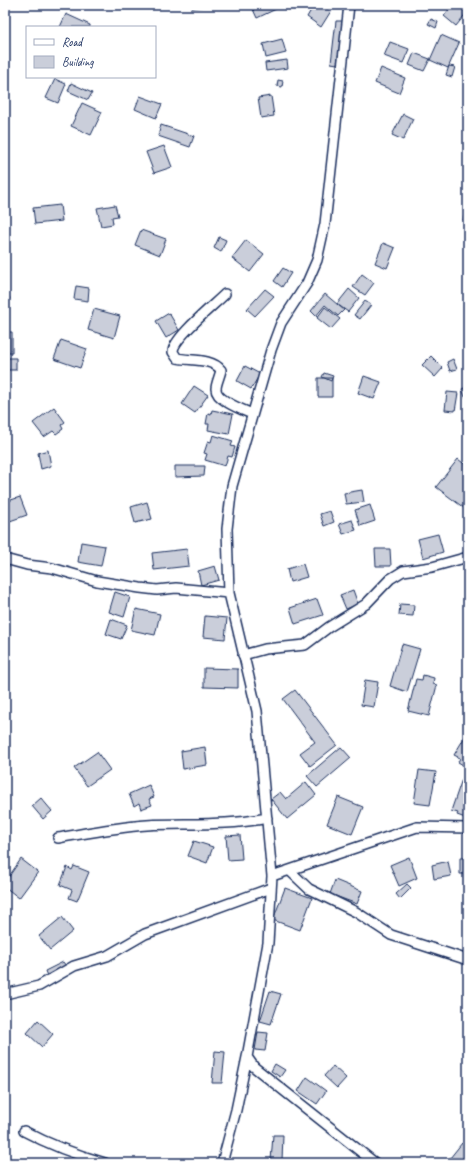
<svg xmlns="http://www.w3.org/2000/svg" width="473" height="1168" viewBox="0 0 473 1168" font-family="Caveat,sans-serif">
<style>
.building{fill:#caceda;stroke:#1b2f5e}
.lines{fill:none;stroke-linecap:round;stroke-linejoin:round}
.minor-casing{stroke:#1b2f5e;stroke-width:12}
.minor{stroke:#fff;stroke-width:9}
</style>
<rect width="100%" height="100%" fill="#fff"/>
<filter id="ink" filterUnits="userSpaceOnUse"><feTurbulence type="fractalNoise" baseFrequency=".025" numOctaves="2"/><feDisplacementMap in="SourceGraphic" scale="8" xChannelSelector="R" yChannelSelector="G"/><feConvolveMatrix kernelMatrix="1 2 1 2 8 2 1 2 1" color-interpolation-filters="sRGB"/></filter>
<g filter="url(#ink)">
<path class="building" d="M192,5h20l-20,3z
M251,5h23l2,4 -19,9z
M314,5h8l9,6 -10,16 -14,-10z
M452,5h12l4,3v3l-12,15 -12,-10z
M66,14l24,11v2h-30z
M431,19l7,3 -2,6 -8,-4z
M336,21h7l-6,43 -6,-1z
M441,35l18,8 -11,25 -18,-8z
M282,39l4,14 -20,5 -3,-14z
M390,42l19,7 -6,14 -19,-7z
M414,53l16,6 -6,12 -15,-6z
M287,60l1,8 -22,3 -1,-8z
M449,66l6,1 -3,10 -6,-2z
M381,68l24,10 -6,15 -24,-10z
M55,79l11,5 -8,19 -12,-5z
M278,80l5,1 -1,6 -5,-1z
M71,83l21,10 -4,7 -20,-9z
M140,96l22,8 -6,14 -21,-9z
M271,96l3,20 -13,2 -3,-20z
M82,103l20,9 -11,23 -20,-9z
M403,114l10,5 -10,21 -11,-5z
M161,125l33,11 -4,11 -32,-11z
M164,146l8,21 -18,6 -8,-21z
M60,205l2,16 -27,3 -2,-16z
M115,205l3,11 -6,1 1,7 -12,2 -4,-18z
M465,214l3,1v7l-5,-2z
M141,230l25,9 -6,16 -25,-10z
M219,237l7,3 -5,12 -7,-4z
M246,240l18,14 -14,18 -18,-14z
M383,243l12,5 -8,20 -12,-5z
M283,268l8,5 -9,14 -8,-6z
M362,274l12,9 -9,12 -12,-8z
M76,286l13,2 -1,13 -14,-2z
M265,289l9,7 -19,20 -8,-7z
M349,289l10,9 -11,14 -11,-8z
M5,294l5,4 -5,6z
M325,294l19,16 -6,6 -13,-11 -9,11 -5,-5z
M365,301l6,4 -11,14 -6,-4z
M325,307l15,12 -9,10 -14,-11z
M94,309l26,7 -6,22 -26,-8z
M169,313l10,17 -13,8 -10,-17z
M5,332h7v20h-7z
M61,340l26,9 -7,19 -26,-9z
M431,356l12,12 -8,9 -13,-12z
M5,358h11v12h-11z
M453,359l4,10 -7,2 -3,-9z
M245,366l15,8 -9,15 -14,-8z
M324,373l9,3 -2,5 -9,-4z
M364,376l17,6 -7,17 -16,-6z
M318,378h14v19h-14z
M194,386l14,9 -13,18 -13,-9z
M468,386v10l-3,1 -3,-8z
M447,392l11,1 -3,18 -10,-1z
M54,407l11,15 -4,3 2,4 -7,5 -3,-3 -9,6 -11,-14z
M212,410l21,4 -4,20 -21,-4 1,-6h-3l2,-11 3,1z
M213,435l20,6 -2,5 4,1 -3,10 -4,-1 -3,10 -20,-6 2,-6 -3,-1 4,-12 3,1z
M48,450l3,16 -10,3 -3,-16z
M458,459l10,8v44l-32,-24z
M175,466h30l-1,10 -29,1z
M362,490l2,12 -18,2 -2,-11z
M20,497l7,18 -20,7 -2,-7v-13z
M147,502l5,17 -17,4 -4,-16z
M370,505l5,16 -15,5 -5,-16z
M330,511l4,11 -10,4 -4,-12z
M352,520l4,10 -13,4 -4,-10z
M438,534l5,18 -20,6 -5,-19z
M81,542l24,4 -4,20 -23,-4z
M187,549l2,17 -35,4 -2,-17z
M375,549h15l1,17h-15z
M303,564l4,13 -17,5 -3,-13z
M215,566l4,14 -18,5 -3,-14z
M353,590l5,14 -12,5 -6,-14z
M115,592l15,5 -6,20 -15,-5z
M317,599l6,16 -28,9 -5,-16z
M400,604l14,1 -1,11 -14,-1z
M136,609l24,5 -5,21 -24,-5z
M205,616l22,2 -2,21 -22,-2z
M111,619l16,6 -6,14 -15,-5z
M402,644l18,5 -13,43 -17,-6z
M204,668l34,1v19l-34,-1z
M423,675l11,3 -1,6 4,1 -8,31 -21,-5 8,-32 6,1z
M365,680l13,2 -4,25 -13,-2z
M295,690l42,55 -27,21 -10,-13 15,-11 -32,-43z
M466,697h2v11l-4,-1z
M466,735l2,2v31l-10,-6 2,-4 -6,-3z
M205,747l2,18 -24,4 -2,-18z
M341,747l10,11 -34,29 -10,-11z
M97,752l13,18 -23,16 -13,-18z
M419,770l17,2 -6,33 -16,-2z
M462,779l6,2v38l-11,-4 1,-2 -7,-2z
M306,782l10,13 -29,24 -16,-20 9,-7 6,7z
M149,785l5,12 -5,2 3,6 -11,4 -2,-6 -5,3 -5,-12z
M338,797l25,10 -11,27 -25,-10z
M41,798l11,13 -9,8 -11,-13z
M240,835l2,24 -14,1 -2,-24z
M194,841l19,6 -6,16 -19,-7z
M466,856h2v22h-4v-4h-4v-16h6z
M409,857l8,21 -18,8 -9,-21z
M21,859l17,13 -19,26 -14,-11v-5z
M448,861l3,15 -17,3 -2,-14z
M74,866l15,6 -12,29 -8,-3 3,-8 -12,-5 7,-18 5,3z
M335,880l27,11 -5,13 -27,-10z
M407,884l4,4 -11,11 -4,-5z
M285,888l27,10 -12,32 -27,-10z
M62,917l11,14 -23,19 -11,-14z
M63,962l3,4 -19,10 -2,-5z
M270,991l11,3 -10,30 -11,-3z
M38,1020l15,14 -11,13 -15,-14z
M258,1032l10,1 -3,18 -10,-1z
M215,1051l10,1 -3,31h-10z
M275,1064l10,6 -5,7 -9,-6z
M333,1066l13,12 -9,10 -13,-12z
M307,1077l19,14 -9,13 -19,-13z
M273,1135h10l-1,26h-11z
M462,1143l6,5v15h-22z"/>
<g class="lines">
<defs>
<path id="minor" d="M349,5l-24,219 -8,36 -10,23 -26,40 -10,27 -39,136 -5,43 2,64 28,118 15,165 -4,67 -21,114 7,10 121,96
M225,294c-11,11 -53,45 -52,58l4,6c13,3 35,0 44,12 -1,6 -5,13 -5,19 0,11 27,21 36,25
M5,559l22,6 25,3 45,13 43,7 17,2 19,-2 53,5
M243,655l22,-6 40,-4 24,-18 37,-23 24,-25 13,-8 29,-4 36,-10
M58,838c29,-5 59,-11 89,-13 40,-2 80,1 120,-7
M290,871l19,18 47,23 35,23 77,25
M272,876l145,-49 51,1
M5,994l34,-8 35,-20 33,-10 38,-22 126,-46
M24,1131c26,14 53,24 81,32
M222,1163l14,-53 11,-53"/>
</defs>
<use href="#minor" class="minor-casing"/>
<use href="#minor" class="minor"/>
</g>
</g>
<rect width="473" height="1168" fill="none" stroke="#fff" stroke-width="20"/>
<rect x="10" y="10" width="453" height="1148" fill="none" stroke="#1b2f5e" stroke-width="1.5" filter="url(#ink)"/>
<rect x="26" y="26" width="130" height="52" fill="#ffffff" stroke="#a4acbf"/>
<rect x="34" y="39" width="20" height="6" fill="#ffffff" stroke="#a4acbf"/>
<text x="62" y="46" font-size="12" fill="#1b2f5e">Road</text>
<rect x="34" y="56" width="20" height="12" fill="#caceda" stroke="#a4acbf"/>
<text x="62" y="66" font-size="12" fill="#1b2f5e">Building</text>
</svg>
